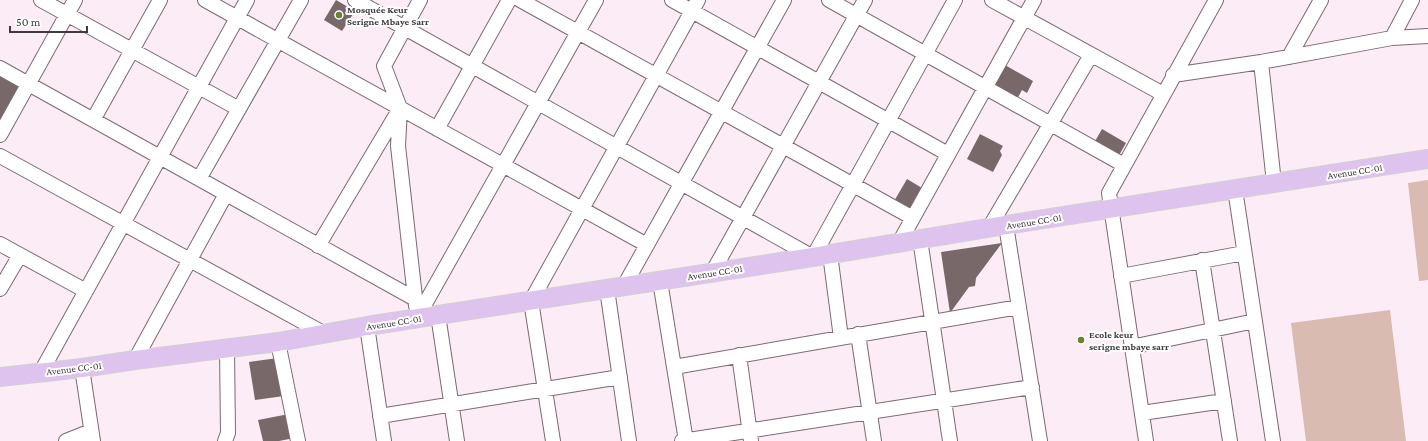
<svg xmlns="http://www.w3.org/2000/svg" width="1428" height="441" viewBox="0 0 1428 441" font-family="'Crimson Pro',serif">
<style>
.green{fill:#d9bbb2}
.building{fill:#78686a}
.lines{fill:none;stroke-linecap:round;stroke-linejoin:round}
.minor-casing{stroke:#796b73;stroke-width:16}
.major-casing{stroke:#d1d0d1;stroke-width:20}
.minor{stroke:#fff;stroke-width:14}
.major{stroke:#dfc3ef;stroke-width:18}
.poi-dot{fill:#698235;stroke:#fff;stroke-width:1.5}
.labels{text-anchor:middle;stroke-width:4;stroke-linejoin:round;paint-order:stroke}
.poi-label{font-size:10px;font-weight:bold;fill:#403a3e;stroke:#fff;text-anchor:start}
.street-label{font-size:10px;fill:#403a3e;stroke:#fff}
</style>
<rect width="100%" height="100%" fill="#fcecf5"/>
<path class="green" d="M1428,180v100l-9,1 -11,-98z
M1390,310l16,131h-100l-15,-118z"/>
<path class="building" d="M336,0l19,11 -13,20 -18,-11z
M1005,65l28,16 -6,12 -5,-3 -6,11 -24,-13z
M0,72l25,13 -25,40z
M1102,129l24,14 -8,14 -24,-14z
M980,134l23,12 -3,5 2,4 -9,17 -26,-13z
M907,179l15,9 -14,24 -15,-9z
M1002,243l-26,35 -1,8 -6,1 -19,26 -9,-61z
M278,358l6,38 -29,4 -6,-38z
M289,414l5,24 -15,3h-16l-5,-21z"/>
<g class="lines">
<defs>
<path id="minor" d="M41,0l198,109
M205,0l442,245
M355,0l458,257 142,-257
M520,0l393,218
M672,0l276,154
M829,0l295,165
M992,0l171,94
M1392,38l20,-38
M1289,57l32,-57
M1261,62l13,121
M0,68l415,231
M1173,75l88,-13 131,-24 36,-2
M93,120l67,-120
M437,129l72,-129
M0,135l75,-135
M0,156l325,178
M199,179l102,-179
M1235,189l38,252
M1006,225l34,216
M989,228l102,-173
M920,239l30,202
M899,243l135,-243
M0,244l86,47
M318,246l81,-136
M830,254l11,84
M1202,260l28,181
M712,273l153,-273
M1121,276l123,-23
M660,281l26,160
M624,286l160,-286
M0,289l20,-34
M607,289l22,152
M416,306l-18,-160 2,-38 -16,-42 36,-66
M438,315l19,126
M417,318l179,-318
M367,326l17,115
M858,334l16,107
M278,342l20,99
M1131,347l124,-26
M739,355l12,86
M135,360l91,-166
M674,367l345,-60
M82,368l11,73
M41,372l206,-372
M1142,413l82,-12
M380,416l240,-39
M66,441l25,-10
M225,441l3,-8 -1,-84
M553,441l-22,-140 167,-301
M682,441l350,-54
M1146,441l-37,-248 107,-193"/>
<path id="major" d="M0,377l82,-9 53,-8 143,-18 89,-16 446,-69 193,-32 422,-66"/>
</defs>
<use href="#minor" class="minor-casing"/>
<use href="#major" class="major-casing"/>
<use href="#minor" class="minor"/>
<use href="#major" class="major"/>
</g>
<g class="poi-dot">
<circle cx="339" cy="15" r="4"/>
<circle cx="1081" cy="340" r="4"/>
</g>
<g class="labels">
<g class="poi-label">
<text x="347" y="13">Mosquée Keur<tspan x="347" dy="12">Serigne Mbaye Sarr</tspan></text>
<text x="1089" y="338">Ecole keur<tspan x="1089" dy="12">serigne mbaye sarr</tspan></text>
</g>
<g class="street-label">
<text transform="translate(1355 171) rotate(-9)" y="4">Avenue CC-01</text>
<text transform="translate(1034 221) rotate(-9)" y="4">Avenue CC-01</text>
<text transform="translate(715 272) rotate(-9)" y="4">Avenue CC-01</text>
<text transform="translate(394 322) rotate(-9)" y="4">Avenue CC-01</text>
<text transform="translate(74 368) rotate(-7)" y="4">Avenue CC-01</text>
</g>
</g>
<path d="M10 26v6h77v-6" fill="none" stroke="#403a3e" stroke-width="2"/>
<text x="16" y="26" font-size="12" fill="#403a3e" stroke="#ffffff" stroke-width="3" paint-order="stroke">50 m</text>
</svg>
